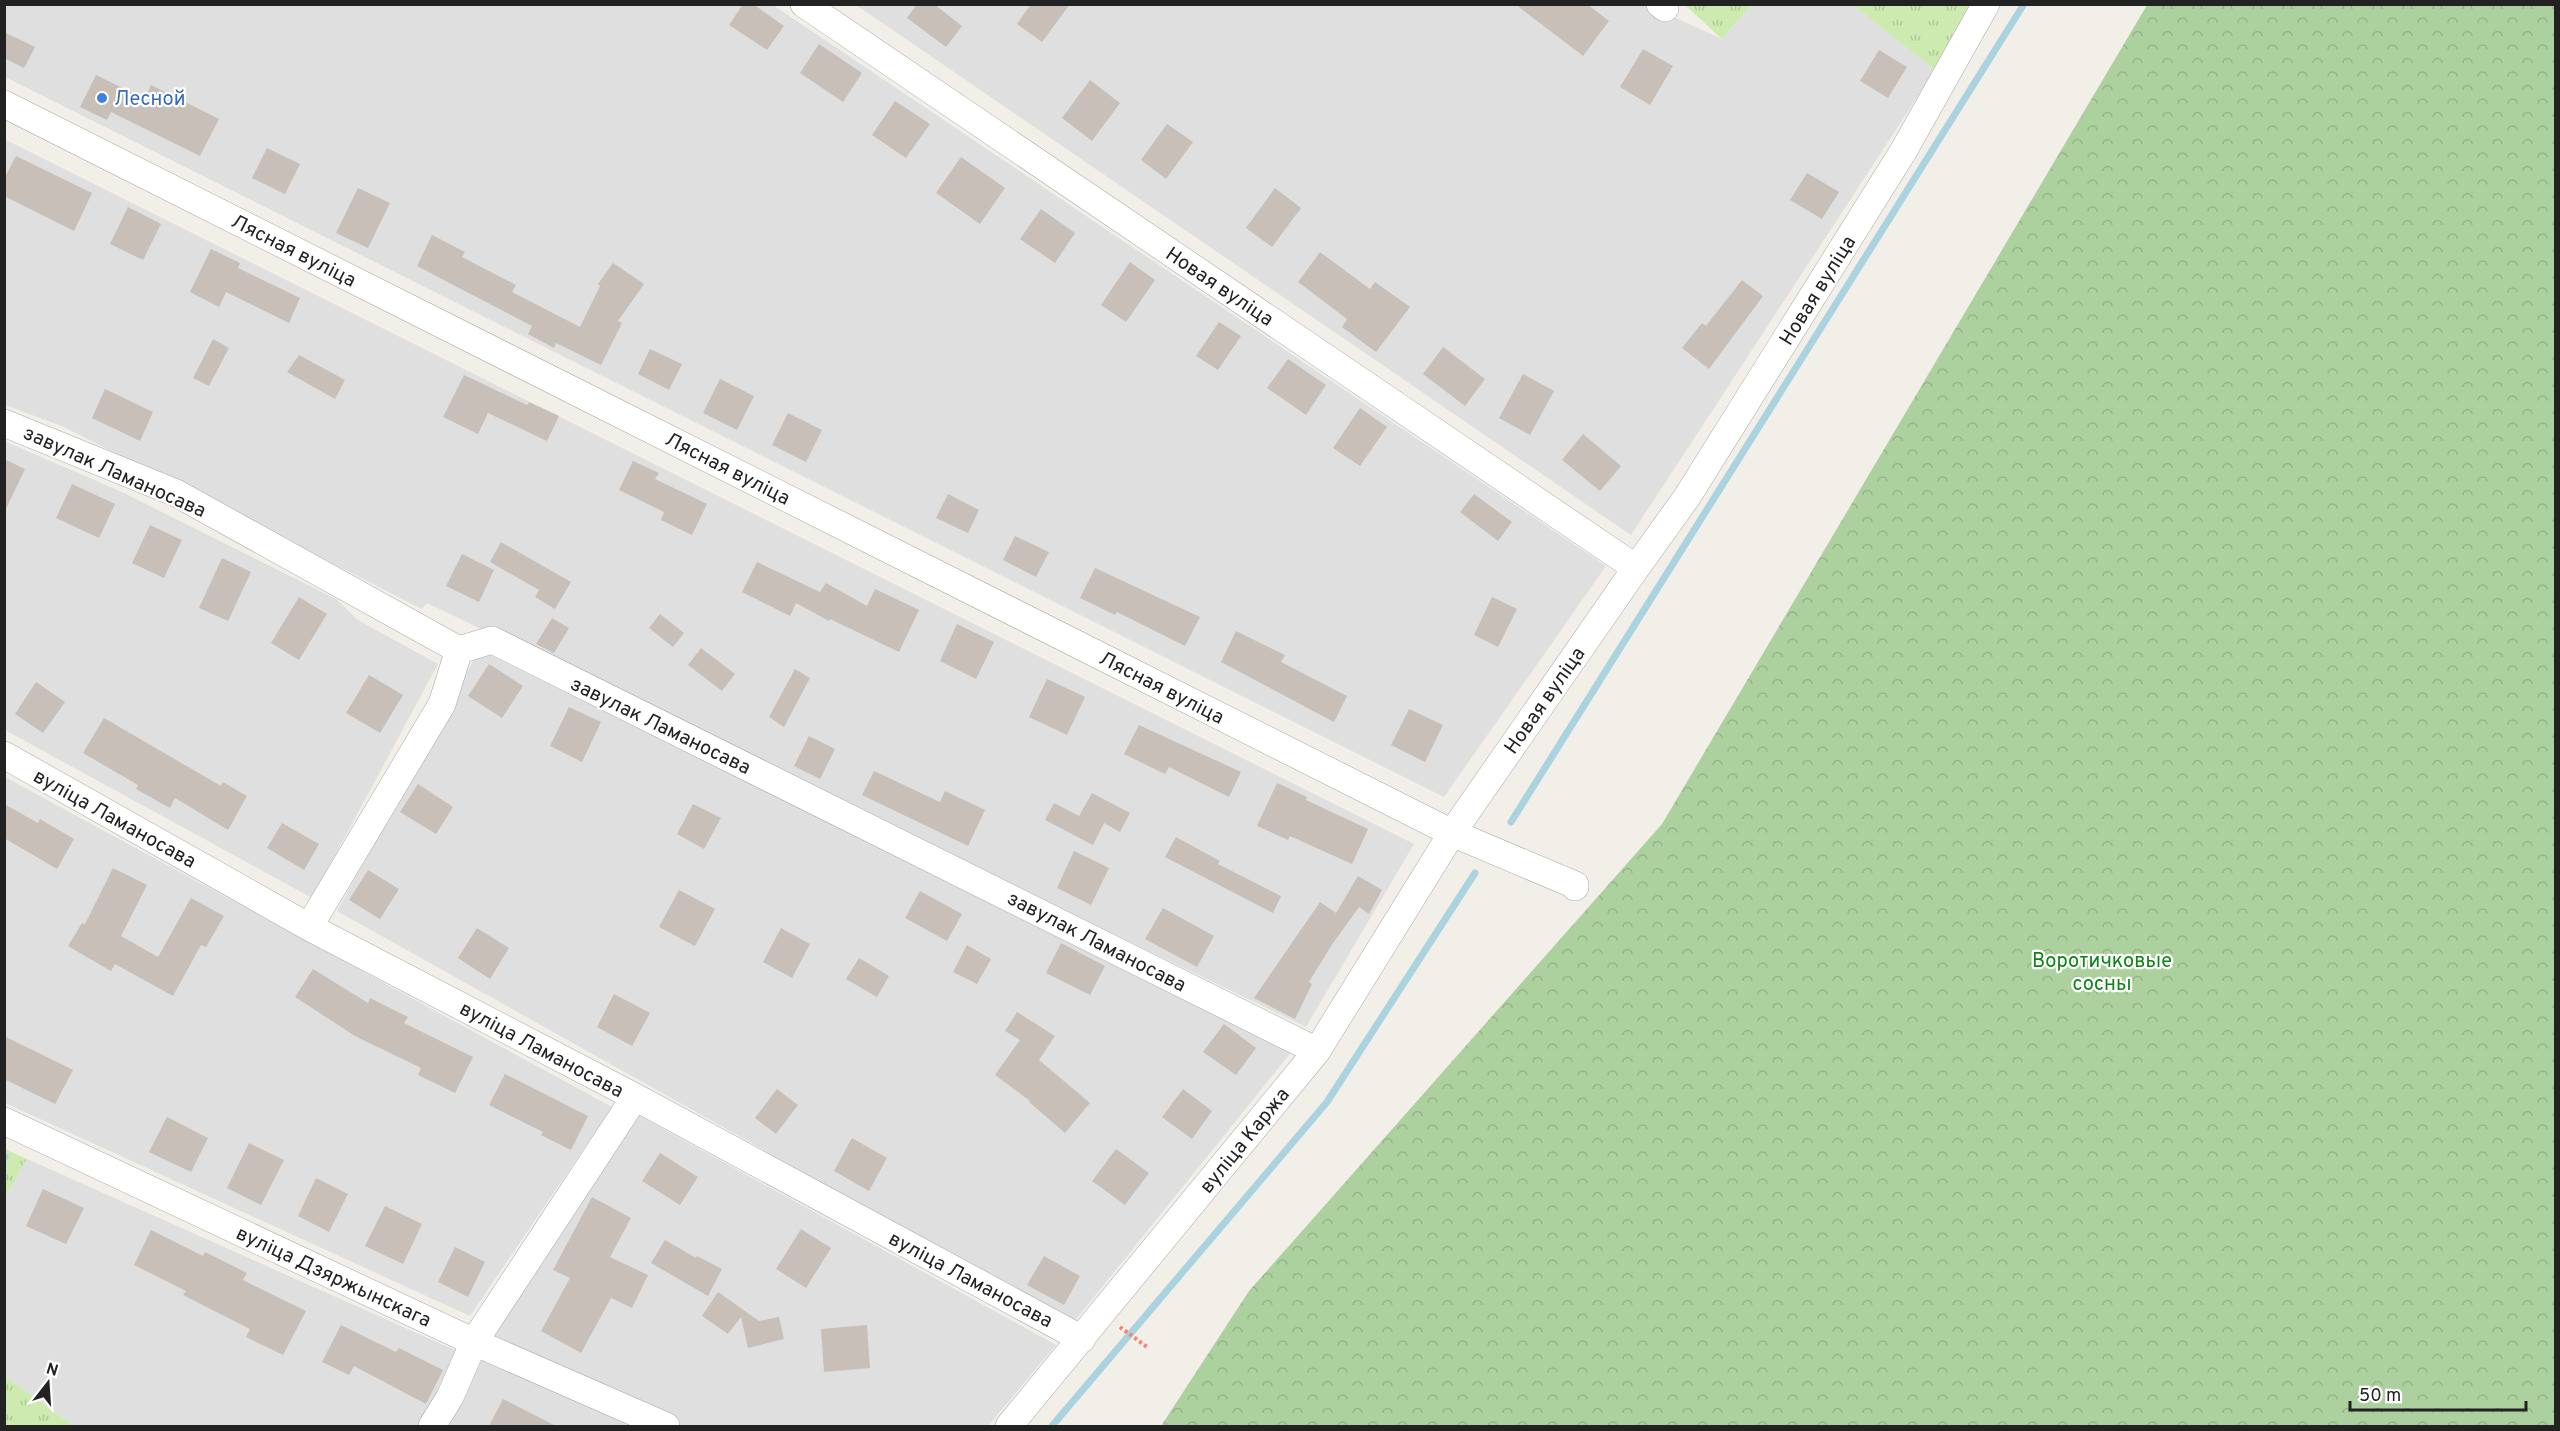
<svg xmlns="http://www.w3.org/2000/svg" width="2560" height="1431" viewBox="0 0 2560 1431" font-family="Overpass,sans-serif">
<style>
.residential{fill:#e0dfdf}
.grass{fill:url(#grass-tufts)}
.forest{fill:url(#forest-crowns)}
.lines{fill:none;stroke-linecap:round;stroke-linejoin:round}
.stream{stroke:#aad3df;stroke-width:7}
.building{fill:#c7bfb8}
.minor-casing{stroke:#a9a9a9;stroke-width:28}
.path{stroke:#fa8072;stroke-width:4;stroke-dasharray:3 3;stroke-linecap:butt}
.minor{stroke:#fff;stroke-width:27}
.shop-dot{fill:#3f7fe0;stroke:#fff;stroke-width:2}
.labels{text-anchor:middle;stroke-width:4.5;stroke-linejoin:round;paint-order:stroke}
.shop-label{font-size:20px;fill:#366cbe;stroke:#fff;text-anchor:start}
.street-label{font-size:20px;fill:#222;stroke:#fff}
.park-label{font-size:20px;fill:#0c8416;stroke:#fff}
</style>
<defs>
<pattern id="grass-tufts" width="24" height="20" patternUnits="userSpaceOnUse" patternTransform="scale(1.5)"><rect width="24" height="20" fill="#cdebb0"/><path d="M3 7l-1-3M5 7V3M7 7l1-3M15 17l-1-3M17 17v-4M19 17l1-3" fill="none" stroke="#b0c997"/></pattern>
<pattern id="forest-crowns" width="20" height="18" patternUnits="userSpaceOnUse" patternTransform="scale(1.5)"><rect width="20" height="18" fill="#add19e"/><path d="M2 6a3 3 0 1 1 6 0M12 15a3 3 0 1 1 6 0" fill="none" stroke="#95b388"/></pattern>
</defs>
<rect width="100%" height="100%" fill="#f2efe9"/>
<path class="residential" d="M1645,4l77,35 29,-34h102l82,65 -304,465 -775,-530z
M4,5h769l833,561 -162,231 -1439,-720z
M4,139l1410,705 -108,183 -879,-424 -5,6 -358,-182 -59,-22z
M4,441l118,51 214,107 22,21 80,44 -126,234 -307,-168z
M479,650l814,400 -220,273 -736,-412z
M5,777l607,330 -142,209 -465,-213z
M636,1114l420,231 -68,81h-914l-69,-50v-178l22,-39 450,201z"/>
<path class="grass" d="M1685,5h66l-29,34z
M1853,5h124l-42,65z
M5,1149l22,10 -22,39z
M4,1376h1l69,50h-69z"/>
<path class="forest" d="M2147,5h408v1421h-1394l88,-135 413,-467z"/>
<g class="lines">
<path class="stream" d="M1511,822l513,-818
M4,1157h1
M1052,1426l275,-324 148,-229"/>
</g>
<path class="building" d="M743,4h10l31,22 -17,24 -38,-25z
M917,4h17l28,22 -16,21 -39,-29z
M1031,4h39l-28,38 -25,-18z
M1515,4h72l22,17 -26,35z
M4,32l31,15 -11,21 -20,-10z
M819,44l43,29 -19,29 -43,-29z
M1643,49l30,17 -23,39 -30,-18z
M1879,50l28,17 -19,31 -28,-17z
M96,75l49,24 6,-14 68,34 -19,37 -89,-44 -4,8 -27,-13z
M1090,80l30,23 -28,38 -30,-23z
M895,101l35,23 -24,34 -34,-23z
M1167,124l26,18 -27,37 -25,-19z
M267,148l33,16 -15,30 -33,-16z
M16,156l76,37 -18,38 -70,-35v-17z
M961,157l44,31 -25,36 -44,-31z
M1807,173l32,19 -17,27 -32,-19z
M358,188l32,15 -22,45 -32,-15z
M1275,188l26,20 -29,39 -26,-19z
M128,207l33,17 -18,36 -33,-16z
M1041,209l34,24 -20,30 -35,-24z
M432,235l33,17 -3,5 54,28 -4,7 68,35 20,-41 -2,-2 15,-21 31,21 -26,37 4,2 -21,42 -45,-22 -2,5 -26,-14 4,-8 -115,-60z
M211,249l29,14 -2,5 62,30 -11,25 -63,-31 -7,15 -29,-15z
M1320,252l50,37 5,-7 35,25 -34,45 -34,-25 5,-8 -49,-37z
M1130,262l25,18 -29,42 -25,-17z
M1742,280l21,16 -54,73 -27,-21 20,-25 4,3z
M1219,322l22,14 -23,34 -22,-14z
M213,339l16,9 -20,38 -16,-8z
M1443,347l42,32 -20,27 -42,-32z
M650,349l32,15 -13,26 -31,-16z
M299,355l46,25 -10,19 -48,-27z
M1288,359l38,26 -20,30 -39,-27z
M1523,374l31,17 -24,44 -31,-17z
M464,375l63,30 2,-3 30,14 -12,25 -59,-28 -10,21 -35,-17z
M720,379l34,17 -17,34 -34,-17z
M105,389l48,23 -13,29 -48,-23z
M1360,408l27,19 -27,39 -27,-18z
M788,413l34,17 -16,32 -34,-17z
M1583,434l38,32 -21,25 -38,-31z
M4,459l21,10 -21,44z
M633,461l26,12 -4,6 52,25 -15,31 -31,-15 3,-8 -45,-22z
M72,484l43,20 -16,34 -43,-20z
M948,494l31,16 -11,23 -32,-15z
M1474,494l38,28 -14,19 -38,-29z
M150,525l32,15 -18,38 -32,-15z
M1015,536l34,16 -13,25 -33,-17z
M501,542l70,40 -16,27 -20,-12 4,-7 -49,-28z
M462,554l32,16 -15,32 -33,-16z
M222,558l29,14 -23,49 -29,-13z
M757,562l63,30 6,-9 41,23 8,-17 44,21 -20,42 -69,-33 -1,2 -33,-18 -6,13 -48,-24z
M1095,568l105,49 -15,29 -68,-34 -2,3 -35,-17z
M299,597l28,17 -28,46 -28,-17z
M1492,597l25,12 -19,38 -24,-12z
M660,614l24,19 -11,14 -24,-19z
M552,618l17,10 -15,25 -18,-9z
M957,624l37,18 -18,37 -36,-18z
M1236,631l49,24 -4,7 66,34 -13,26 -113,-60z
M701,648l34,26 -13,17 -34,-26z
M489,664l34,22 -21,32 -34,-22z
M795,669l15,9 -26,49 -15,-10z
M369,675l34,20 -23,38 -34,-20z
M1047,679l38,18 -18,38 -38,-18z
M36,682l29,20 -22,31 -28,-19z
M569,707l32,15 -19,40 -32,-16z
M1409,709l34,16 -18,37 -34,-17z
M104,718l117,68 2,-4 24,14 -19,34 -53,-32 -5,10 -34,-19 2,-4 -55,-32z
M1139,725l102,47 -12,25 -60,-30 -4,7 -41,-20z
M809,736l26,13 -15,30 -26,-13z
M874,771l66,31 5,-11 40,19 -17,36 -106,-51z
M1277,783l30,14 -1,3 62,29 -16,35 -62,-28 -2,4 -31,-14z
M418,784l35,23 -17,27 -36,-22z
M1092,793l38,20 -10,19 -16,-9 -11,22 -48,-25 9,-17 25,13z
M4,804l34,19 2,-4 34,20 -17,30 -53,-31z
M693,804l28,14 -17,31 -27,-15z
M282,823l37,21 -15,26 -37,-22z
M1176,837l44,24 -2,3 63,32 -8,17 -108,-56z
M1074,851l35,17 -18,37 -34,-17z
M113,868l34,17 -26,51 37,21 33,-59 33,18 -18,31 -5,-2 -28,51 -58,-32 -4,7 -43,-25 14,-23 3,1z
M368,870l31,19 -19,30 -31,-19z
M1358,876l24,14 -13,24 -10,-7 -28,39 -22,36 3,2 -17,35 -41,-21 66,-96 16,11z
M679,890l36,19 -20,37 -36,-19z
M920,891l42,23 -15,27 -42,-23z
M1163,908l51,28 -17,31 -52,-28z
M477,928l32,20 -19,31 -32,-21z
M781,928l29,16 -18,34 -29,-16z
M1061,943l44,23 -15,29 -44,-22z
M967,945l24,14 -14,25 -24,-12z
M859,958l30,18 -12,21 -31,-18z
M313,969l55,34 2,-5 38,19 -4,6 69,34 -18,36 -37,-18 3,-7 -66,-32 -60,-39z
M614,994l36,19 -18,33 -35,-19z
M1017,1012l38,24 -16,24 51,43 -25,30 -36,-31 1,-1 -35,-26 25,-35 -15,-9z
M1224,1024l32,24 -20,27 -33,-23z
M4,1036l69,34 -18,34 -51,-25z
M505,1074l83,42 -17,34 -30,-15 2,-3 -54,-27z
M777,1089l21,16 -22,29 -21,-16z
M1183,1089l29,22 -20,28 -30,-22z
M167,1117l41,21 -17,34 -42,-20z
M852,1138l35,20 -18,33 -35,-20z
M249,1143l35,17 -23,45 -34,-17z
M1116,1149l33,24 -24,32 -33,-24z
M660,1153l38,24 -18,28 -38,-24z
M316,1178l32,16 -19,38 -31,-16z
M43,1189l41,19 -18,36 -40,-18z
M592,1197l39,21 -21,39 38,18 -16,33 -21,-10 -30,55 -40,-22 29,-53 -17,-8z
M385,1206l37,18 -19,40 -38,-18z
M801,1229l30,19 -25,40 -30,-19z
M151,1230l52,26 2,-4 42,21 -4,7 63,31 -23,44 -37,-18 4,-8 -67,-34 3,-4 -52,-26z
M665,1240l31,18 1,-2 25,13 -14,27 -57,-33z
M455,1247l30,15 -17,35 -30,-15z
M1044,1256l36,20 -16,29 -37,-20z
M718,1292l41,29 20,-4 5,22 -36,9 -7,-31 -13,17 -26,-18z
M341,1325l55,27 3,-4 44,22 -17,34 -72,-38 -5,9 -27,-13z
M867,1325l3,43 -46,4 -3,-43z
M503,1399l53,27h-67z"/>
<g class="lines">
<defs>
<path id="minor" d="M804,4l832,564 -184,265 -135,218 -308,375
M1660,4l5,4
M4,104l1448,729 123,52v2
M4,423l172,70 283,157 33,-10 825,411
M1636,568l51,-71 217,-347 82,-146
M4,755l305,172 326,170 447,242
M309,927l133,-223 17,-54
M4,1121l470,221 192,84
M432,1426l18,-29 24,-55 161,-245"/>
</defs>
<use href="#minor" class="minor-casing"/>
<path class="path" d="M1120,1327l27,20"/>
<use href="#minor" class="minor"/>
</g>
<circle class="shop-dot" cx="102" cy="98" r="6"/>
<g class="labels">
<g class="shop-label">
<text x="114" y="105">Лесной</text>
</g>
<g class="street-label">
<text transform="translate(294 250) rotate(27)" y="7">Лясная вуліца</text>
<text transform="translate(1220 286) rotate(34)" y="7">Новая вуліца</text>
<text transform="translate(1817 290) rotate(-58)" y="7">Новая вуліца</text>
<text transform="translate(728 468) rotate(27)" y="7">Лясная вуліца</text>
<text transform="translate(115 471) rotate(24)" y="7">завулак Ламаносава</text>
<text transform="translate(1162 687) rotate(27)" y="7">Лясная вуліца</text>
<text transform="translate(1544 700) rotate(-55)" y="7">Новая вуліца</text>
<text transform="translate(661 725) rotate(26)" y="7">завулак Ламаносава</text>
<text transform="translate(115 818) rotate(29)" y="7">вуліца Ламаносава</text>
<text transform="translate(1097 941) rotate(27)" y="7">завулак Ламаносава</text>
<text transform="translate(542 1049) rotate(28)" y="7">вуліца Ламаносава</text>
<text transform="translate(1244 1140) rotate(-51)" y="7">вуліца Каржа</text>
<text transform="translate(334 1276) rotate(25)" y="7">вуліца Дзяржынскага</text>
<text transform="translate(971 1279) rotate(28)" y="7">вуліца Ламаносава</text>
</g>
<g class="park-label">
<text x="2102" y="967">Воротичковые<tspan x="2102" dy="23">сосны</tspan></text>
</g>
</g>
<rect width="2560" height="1431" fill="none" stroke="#222222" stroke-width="12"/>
<g transform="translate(48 1383) rotate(17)" stroke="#ffffff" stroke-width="4.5" paint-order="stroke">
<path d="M0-4.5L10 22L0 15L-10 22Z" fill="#222222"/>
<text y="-9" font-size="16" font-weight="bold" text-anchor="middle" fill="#222222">N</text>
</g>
<path d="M2350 1401v9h176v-9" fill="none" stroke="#222222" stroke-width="3"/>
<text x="2359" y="1401" font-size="18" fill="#222222" stroke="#ffffff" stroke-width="4.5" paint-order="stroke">50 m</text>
</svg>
